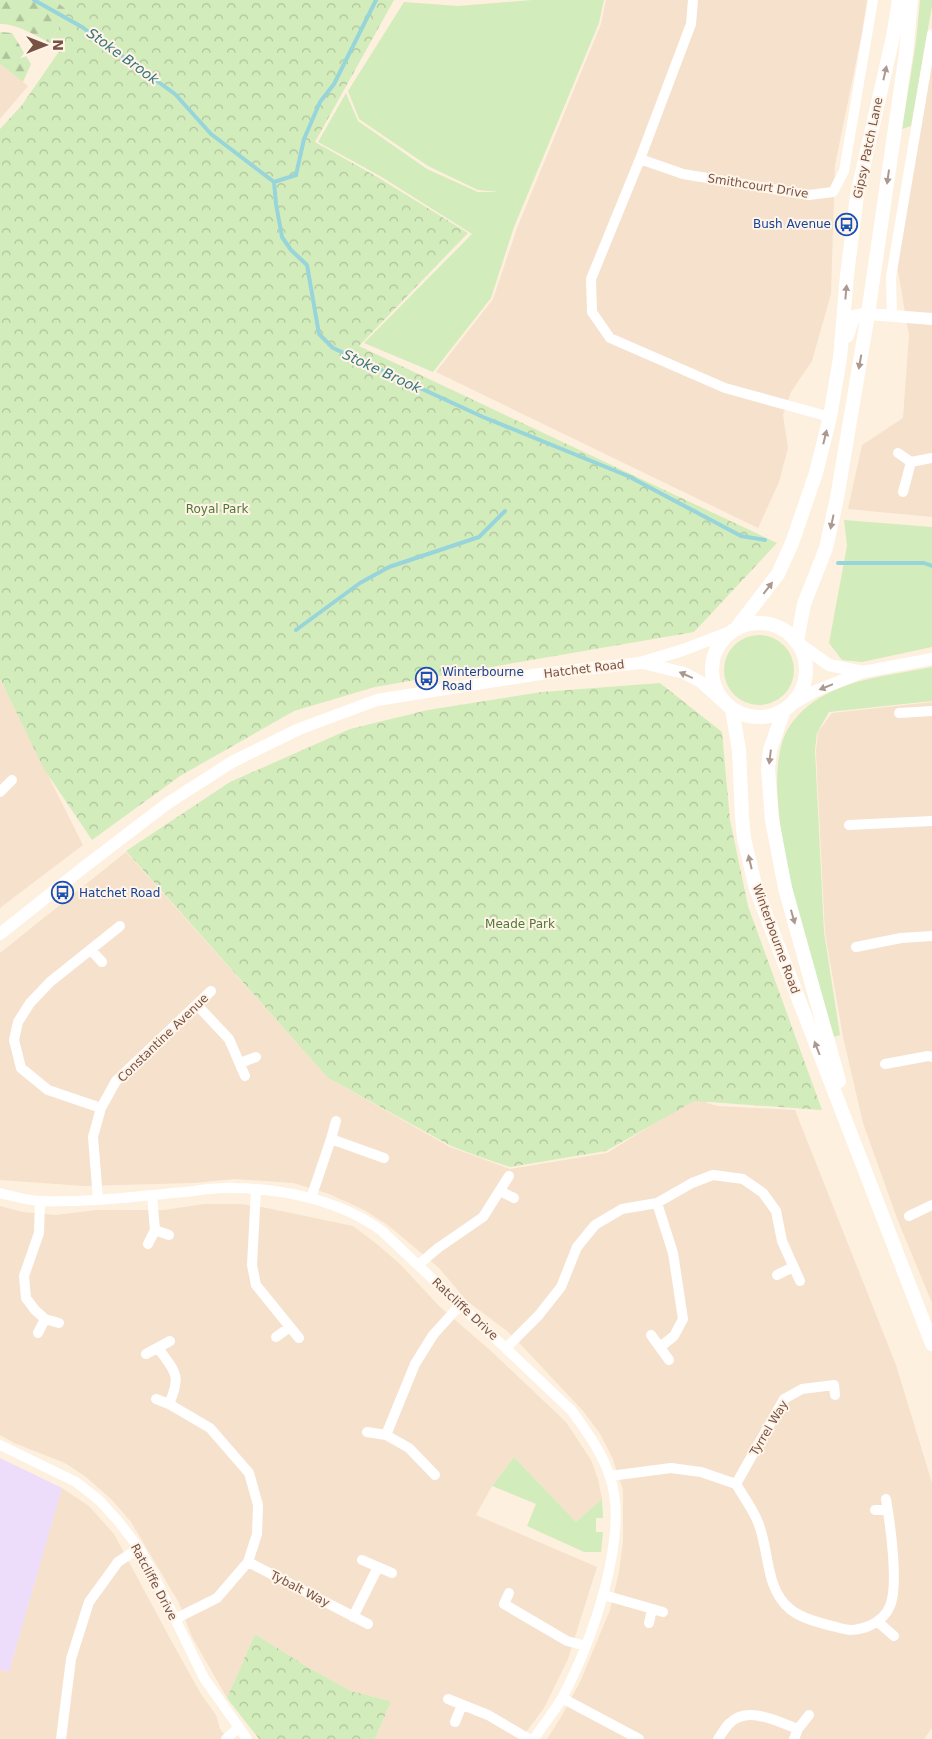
<svg xmlns="http://www.w3.org/2000/svg" width="932" height="1739" viewBox="0 0 932 1739" font-family="'DejaVu Sans',sans-serif">
<style>
.residential{fill:#f6e1cc}
.education{fill:#eddcfa}
.grass{fill:#d3ecbc}
.forest{fill:url(#forest-firs)}
.park{fill:url(#park-crowns)}
.lines{fill:none;stroke-linecap:round;stroke-linejoin:round}
.stream{stroke:#97d5db;stroke-width:4}
.minor{stroke:#fff;stroke-width:10}
.tertiary{stroke:#fff;stroke-width:12}
.secondary{stroke:#fff;stroke-width:14}
.oneway{fill:#ad988f}
.labels{text-anchor:middle;stroke-width:4;stroke-linejoin:round;paint-order:stroke}
.street-label{font-size:12px;fill:#765345;stroke:#fff4e7}
.transit-label{font-size:12px;fill:#164399;stroke:#fff4e7;text-anchor:start}
.park-label{font-size:12px;fill:#507739;stroke:#fff4e7}
.water-label{font-size:14px;font-style:italic;fill:#37767d;stroke:#fff4e7}
</style>
<defs>
<pattern id="forest-firs" width="22" height="20" patternUnits="userSpaceOnUse" patternTransform="scale(1.25)"><rect width="22" height="20" fill="#d3ecbc"/><path d="M5 1l3.5 6h-7zM16 11l3.5 6h-7z" fill="#b0c29b"/></pattern>
<pattern id="park-crowns" width="20" height="18" patternUnits="userSpaceOnUse" patternTransform="scale(1.25)"><rect width="20" height="18" fill="#d3ecbc"/><path d="M2 6a3 3 0 1 1 6 0M12 15a3 3 0 1 1 6 0" fill="none" stroke="#b0c29b"/></pattern>
</defs>
<rect width="100%" height="100%" fill="#fef0de"/>
<path class="residential" d="M606,0h261l-5,33 -27,132 -4,129 -19,67 -21,31 -8,23 5,33 -9,34 -21,46 -322,-156 57,-73 24,-71 84,-204z
M0,64l28,22 -28,33z
M932,64v453l-84,-8 14,-64 41,-27 6,-83 -12,-69z
M0,680l83,165 -83,63z
M932,702v601l-34,-82 -35,-98 -20,-86 -18,-104 -9,-182 2,-19 14,-19z
M126,852l202,226 122,69 60,22 97,-16 93,-58 7,8 11,3 77,4 101,255 36,118v245l-8,11h-377l14,-22 19,-35 30,-72 9,-38 4,-30v-52l-11,-33 -12,-23 -16,-22 -60,-64 -17,-17 -40,-30 -28,-33 -50,-42 -25,-16 -35,-16 -36,-11 -58,-4 -42,4 -110,3 -83,-6v-227z
M204,1204h36l27,4 86,18 25,19 23,20 38,41 52,45 75,71 25,38 7,19 4,20 -26,23 -62,-65 -22,29 -16,29 121,52 -29,92 -24,49 -23,31h-146l16,-38 -40,-10 -45,-25 -51,-32 -28,64 -35,-61 -13,-34 -48,-81 -19,-22 -26,-23 -21,-14 -51,-20 -14,-8v-229l23,6 33,3 40,-5h68z
M62,1488l27,18 25,28 59,110 28,50 15,21 4,14 8,10h-228v-70l9,3z"/>
<path class="education" d="M0,1458l62,30 -53,184 -9,-3z"/>
<path class="grass" d="M532,0h72l-5,23 -85,204 -23,71 -58,74 -69,-29 108,-109 -92,-58 -62,-34 28,-49 12,28 69,48 51,23h21l-21,-2 -50,-24 -69,-47 -11,-28 56,-89 54,4z
M920,0h12v6l-21,120 -9,3 14,-87z
M844,520l88,7v120l-70,15 -20,-2 -13,-17 18,-97z
M724 670a35 35 0 1 1 70 0a35 35 0 1 1-70 0Z
M932,667v34l-103,11 -12,21 -2,17 9,182 16,103 -6,2c-20,-70 -44,-141 -54,-214 -3,-28 -6,-59 4,-86 4,-11 14,-23 23,-30 35,-29 82,-31 125,-40z
M514,1457l62,65 26,-23 1,19h-7v14h7l-2,20h-17l-57,-26 9,-22 -44,-18z"/>
<path class="forest" d="M0,0h55l13,11 -18,32c-13,-7 -35,-20 -50,-19z
M0,32l12,1 19,31 -8,18 -23,-18z"/>
<path class="park" d="M55,0h339l-79,142 64,36 89,55 -109,113 418,197 -83,89 -319,55 -81,24 -114,65 -88,64 -48,-71 -44,-90v-550l22,-24 38,-55 -10,-7 18,-32z
M660,683l62,49 8,88 18,86 74,204 -128,-9 -88,50 -96,16 -30,-10 -29,-11 -123,-68 -202,-227 104,-69 120,-53 78,-19 114,-18z
M255,1634l51,32 45,25 40,10 -16,38h-116l-32,-41z"/>
<g class="lines">
<path class="stream" d="M34,0l48,27 93,67 36,40 63,48 2,22 6,33 9,13 16,15 12,69 14,14 150,69 145,59 113,60 24,4
M274,182l22,-7 8,-36 16,-37 14,-18 42,-84
M838,563h86l8,3
M296,630l64,-47 29,-16 90,-30 26,-26"/>
<path class="minor" d="M693,0l-2,24 -51,135 -49,120 1,33 18,26 115,50 105,29
M640,159l43,15 126,21 24,-3 11,-21 29,-171
M892,316l-1,-39 41,-243
M898,453l13,9
M903,492l8,-30 21,-4
M899,713l33,-2
M0,792l12,-12
M849,825l83,-4
M856,947l45,-9 31,-2
M91,950l11,12
M198,1006l31,33 16,37
M240,1063l16,-6
M885,1064l43,-8 4,1
M101,1108l-53,-18 -27,-22 -7,-28 4,-18 12,-19 20,-21 70,-56
M331,1139l5,-18
M256,1189l-4,76 4,20 43,53
M500,1191l14,7
M0,1193c13,3 28,8 41,8 48,2 97,-5 144,-9 17,-2 34,-5 50,-4 51,1 106,13 147,43l190,180c15,21 30,41 38,66 20,59 -19,168 -48,221 -8,14 -19,27 -28,41
M311,1198l20,-59 53,19
M98,1199l-5,-62 8,-29 15,-27 95,-90
M40,1201l-1,32 -15,43 2,22 9,12 10,9 14,4
M657,1203l16,50 10,66 -9,17 -14,11
M909,1216l23,-11
M155,1230l14,5
M148,1244l7,-14 -3,-35
M418,1265l20,-17 45,-31 26,-41
M777,1275l16,-8
M38,1333l7,-14
M651,1335l18,25
M276,1337l14,-10
M158,1348c17,24 24,26 11,56
M506,1348l32,-32 23,-29 16,-40 18,-22 27,-16 35,-6 35,-20 21,-8 30,4 20,14 13,18 6,30 18,40
M146,1354l24,-13
M156,1399l13,5 41,24 39,45 9,32 -1,29 -9,28 -31,36 -42,21
M367,1432l19,3 23,13 26,27
M386,1435l29,-71 18,-29 27,-30
M0,1445l76,37 23,18 19,21 21,27 13,24 52,106 43,61
M610,1476l61,-8 30,4 35,12c7,12 16,24 21,36 13,28 7,68 33,89 12,10 31,14 46,18 13,4 20,4 33,-1 9,-4 17,-10 21,-20 9,-21 0,-83 -4,-107
M736,1484l48,-85 18,-10 32,-4 1,10
M875,1510h12
M362,1560l30,13
M248,1562l120,62
M509,1593l-5,11 63,37 19,5
M604,1595l59,17
M353,1617l25,-50
M878,1622l16,14
M649,1623l3,-14
M562,1698l77,41
M448,1699l40,16 41,24
M455,1722l7,-17
M61,1739l10,-80 18,-57 29,-40 21,-14
M226,1739l12,-11
M718,1739c4,-5 7,-12 12,-16 18,-18 48,-1 68,6
M794,1739l4,-10 11,-14"/>
<path class="tertiary" d="M868,314l64,5
M801,645l28,20 34,7
M643,663l41,10 17,9 23,21
M791,705l22,-13 50,-20 69,-13
M0,934l88,-70 80,-61 64,-41 67,-33 78,-29 163,-26 100,-11 43,-13 47,-18"/>
<path class="secondary" d="M847,336l6,-19 15,-3
M712 670a47 47 0 1 1 94 0a47 47 0 1 1-94 0Z
M738,626l40,-52 14,-31 24,-70 14,-56 10,-59 7,-83 10,-80 36,-158 6,-37
M797,641l7,-37 22,-56 11,-50 31,-184 38,-261 5,-53
M732,709l7,41 3,67 2,21 12,51 176,455
M784,710l-14,40 -2,19 4,51 13,68 54,193"/>
</g>
<defs><path id="oneway-solid" d="M-6-.8H1V-3.2L6.5 0L1 3.2V.8H-6Z" transform="scale(1.25)"/></defs>
<g class="oneway">
<use href="#oneway-solid" transform="translate(885 73) rotate(-77)"/>
<use href="#oneway-solid" transform="translate(888 177) rotate(98)"/>
<use href="#oneway-solid" transform="translate(846 292) rotate(-85)"/>
<use href="#oneway-solid" transform="translate(860 362) rotate(100)"/>
<use href="#oneway-solid" transform="translate(825 437) rotate(-76)"/>
<use href="#oneway-solid" transform="translate(832 522) rotate(102)"/>
<use href="#oneway-solid" transform="translate(768 588) rotate(-52)"/>
<use href="#oneway-solid" transform="translate(686 675) rotate(-156)"/>
<use href="#oneway-solid" transform="translate(826 687) rotate(158)"/>
<use href="#oneway-solid" transform="translate(770 757) rotate(97)"/>
<use href="#oneway-solid" transform="translate(750 862) rotate(-103)"/>
<use href="#oneway-solid" transform="translate(793 917) rotate(74)"/>
<use href="#oneway-solid" transform="translate(817 1048) rotate(-111)"/>
</g>
<defs>
<symbol id="bus-ring" viewBox="-11 -11 22 22"><circle r="9.5" fill="#fff4e7" stroke="#1a4fb4" stroke-width="1.5"/><path d="M-5-6H5V4H4V6H2V4H-2V6H-4V4H-5ZM-3.5-4V0h7V-4ZM-3.5 1.2v1.5H-2V1.2ZM2 1.2v1.5H3.5V1.2Z" fill="#1a4fb4"/></symbol>
</defs>
<g fill-rule="evenodd">
<use href="#bus-ring" x="834" y="212" width="25" height="25"/>
<use href="#bus-ring" x="414" y="666" width="25" height="25"/>
<use href="#bus-ring" x="50" y="880" width="25" height="25"/>
</g>
<g class="labels">
<g class="street-label">
<text transform="translate(868 148) rotate(-78)" y="4">Gipsy Patch Lane</text>
<text transform="translate(758 186) rotate(9)" y="4">Smithcourt Drive</text>
<text transform="translate(584 669) rotate(-7)" y="4">Hatchet Road</text>
<text transform="translate(776 939) rotate(70)" y="4">Winterbourne Road</text>
<text transform="translate(163 1038) rotate(-44)" y="4">Constantine Avenue</text>
<text transform="translate(465 1309) rotate(43)" y="4">Ratcliffe Drive</text>
<text transform="translate(769 1428) rotate(-59)" y="4">Tyrrel Way</text>
<text transform="translate(154 1582) rotate(62)" y="4">Ratcliffe Drive</text>
<text transform="translate(300 1589) rotate(27)" y="4">Tybalt Way</text>
</g>
<g class="transit-label">
<text x="831" y="228" text-anchor="end">Bush Avenue</text>
<text x="442" y="676">Winterbourne<tspan x="442" dy="14">Road</tspan></text>
<text x="79" y="897">Hatchet Road</text>
</g>
<g class="park-label">
<text x="217" y="513">Royal Park</text>
<text x="520" y="928">Meade Park</text>
</g>
<g class="water-label">
<text transform="translate(123 56) rotate(36)" y="5">Stoke Brook</text>
<text transform="translate(382 371) rotate(25)" y="5">Stoke Brook</text>
</g>
</g>
<g transform="translate(45 45) rotate(90)" stroke="#fff4e7" stroke-width="4" paint-order="stroke">
<path d="M0-4L9 19L0 12L-9 19Z" fill="#765345"/>
<text y="-8" font-size="14" font-weight="bold" text-anchor="middle" fill="#765345">N</text>
</g>
</svg>
